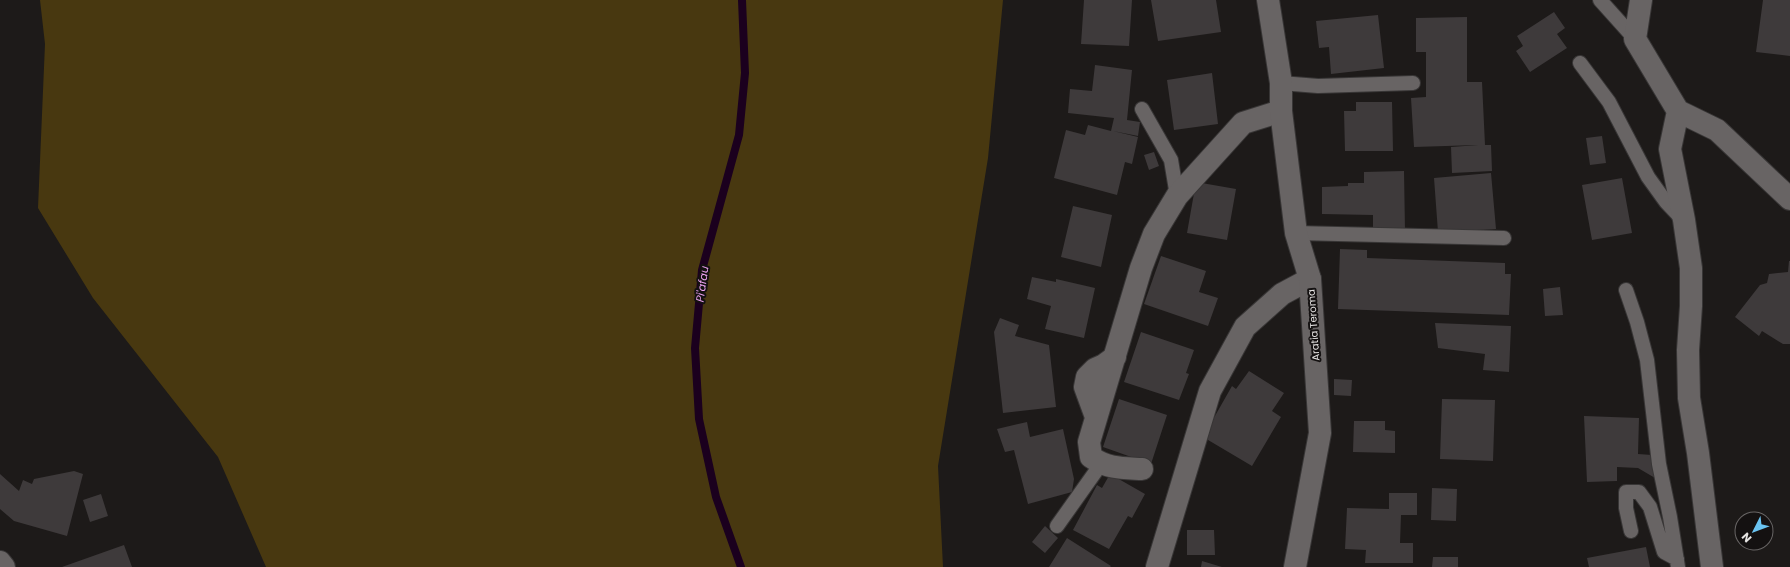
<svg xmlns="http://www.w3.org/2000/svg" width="1790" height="567" viewBox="0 0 1790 567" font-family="Poppins,sans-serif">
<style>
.green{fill:#483810}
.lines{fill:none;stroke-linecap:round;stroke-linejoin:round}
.stream{stroke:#1b001e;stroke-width:8}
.building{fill:#3e3a3b}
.service-casing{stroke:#383636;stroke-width:16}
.minor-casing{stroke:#383636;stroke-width:24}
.secondary-casing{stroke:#383636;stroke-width:24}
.service{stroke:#686464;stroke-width:14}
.minor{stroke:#686464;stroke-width:22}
.secondary{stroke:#686464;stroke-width:22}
.labels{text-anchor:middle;stroke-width:4;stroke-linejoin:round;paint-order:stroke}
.street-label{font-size:10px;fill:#e6e4e3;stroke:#141111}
.water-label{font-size:11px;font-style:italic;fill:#eea3f2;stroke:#141111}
</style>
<rect width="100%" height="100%" fill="#1d1a19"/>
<path class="green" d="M40,0h963l-15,158 -50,308 5,101h-677l-48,-110 -125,-159 -55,-90 7,-164z"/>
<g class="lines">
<path class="stream" d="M741,567l-25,-70 -17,-78 -4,-71 7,-78 37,-135 6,-62 -3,-73"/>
</g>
<path class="building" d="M1084,0h48l-3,46 -48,-2z
M1151,0h65l5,32 -63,9z
M1763,0h27v56l-34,-4z
M1554,12l11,16 -8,6 10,14 -37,24 -14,-21 7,-5 -6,-10z
M1378,15l6,53 -53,6 -2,-27 -10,1 -3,-27z
M1467,17v65h15l3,63h6l1,26 -40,2 -1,-26 27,-2 -64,2 -3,-49 15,-1v-45h-10v-34z
M1095,65l37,5 -5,50 13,2 -2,14 -25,-5 25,6 -6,27 -7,-2 -8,33 -63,-17 12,-48 19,5 3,-10 23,6 3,-13 -46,-5 2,-24 22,2z
M1212,73l6,51 -44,6 -7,-50z
M1356,102h36l1,49h-48l-1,-40h12z
M1602,136l4,27 -16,2 -4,-27z
M1154,152l5,14 -10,4 -5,-15z
M1404,171l1,60h-32v-16l-51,-1v-27l26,-1v-3h16v-11z
M1491,173l5,56 -58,3 -4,-54z
M1622,178l10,55 -40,7 -10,-55z
M1196,182l40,7 -9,51 -40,-7z
M1073,206l39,9 -11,52 -40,-10z
M1340,249l27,1v8l138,5v11h6l-2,41 -171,-6z
M1161,256l45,15 -7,21 19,6 -10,28 -64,-22z
M1789,261h1v83h-7l-21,-13 -3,5 -24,-19 25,-32 7,-2 2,-9 19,-2z
M1032,277l24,5v-3l39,9 -11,50 -39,-9 6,-23 -24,-7z
M1560,287l3,28 -18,1 -2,-27z
M1000,318l19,7 -4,11 34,9 7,62 -53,6 -9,-81z
M1435,323l76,3 -2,46 -26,-2 2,-16 -47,-6z
M1141,332l53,18 -8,23 3,1 -10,26 -55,-18z
M1249,371l35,22 -12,18 9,6 -29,49 -49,-29 29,-51 4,3z
M1334,379l18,1 -1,16 -17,-1z
M1119,399l48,16 -16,49 -48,-17z
M1442,399l53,1 -2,61 -53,-2z
M1584,416l55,2 -1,36 14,1 3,23 -17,-10 -21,-1v14l-30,1z
M1354,421h31v9l10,1v22l-42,-1z
M1027,422l3,15 33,-8 11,50 -2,13 -44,12 -14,-54 -9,2 -8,-23z
M74,471l9,3 -16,62 -53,-15 -14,-12v-35l19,17 4,-11 9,4 2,-5z
M1110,474l35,20 -13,24 -4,-2 -19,33 -36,-19 24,-45 5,3z
M1432,488l25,1 -1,32 -25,-1z
M1389,493h28v22h-16l-1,28h13v20h-48l1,-13 -21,-1 2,-41 42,1z
M101,494l7,22 -18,6 -7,-22z
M1045,526l13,12 -13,15 -13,-11z
M1187,530h27l1,25h-28z
M1067,538l44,28 -1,1h-61z
M124,545l8,22h-70z
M1646,547l4,20h-61l-2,-9z
M1433,557h25v10h-26z
M1202,561l20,6h-21z"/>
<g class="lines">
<defs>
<path id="service" d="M1600,0l35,39
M1580,63l29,39 39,75 18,25 17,18
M1281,83l37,3 95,-3
M1142,109l29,51 6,36
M1296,233l208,5
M1626,290l11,32 10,38 12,104 11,53 8,50
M1057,526l44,-62
M1631,531l-5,-23v-16h13l11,15 14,45 13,7"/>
<path id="minor" d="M1641,0l-6,39 43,72 39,19 73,69
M1678,111l-8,38 14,71 7,48v38l-3,44 1,48 9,55 14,114
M1096,417l-11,-30 2,-10 8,-8 9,-4 11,-8
M1142,469c-20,-1 -34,0 -51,-12l-2,-15 52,-174 13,-34 23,-38 66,-73 38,-12
M0,562l4,5
M1157,567l53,-176 35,-64 37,-33 28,-15"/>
<path id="secondary" d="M1268,0l13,83v28l15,122 14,46 10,154 -25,134"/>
</defs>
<use href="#service" class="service-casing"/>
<use href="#minor" class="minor-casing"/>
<use href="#secondary" class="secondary-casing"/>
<use href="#service" class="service"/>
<use href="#minor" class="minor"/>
<use href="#secondary" class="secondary"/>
</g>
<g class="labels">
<g class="street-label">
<text transform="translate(1313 325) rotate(-94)" y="4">Aratia Teroma</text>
</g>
<g class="water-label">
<text transform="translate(702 284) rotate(-82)" y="4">Pi'afau</text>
</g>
</g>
<g transform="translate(1754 531) rotate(228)"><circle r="19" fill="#141111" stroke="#686565"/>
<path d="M0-3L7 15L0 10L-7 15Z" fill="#6ac3f1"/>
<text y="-6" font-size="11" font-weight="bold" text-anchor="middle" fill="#e6e4e3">N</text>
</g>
</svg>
